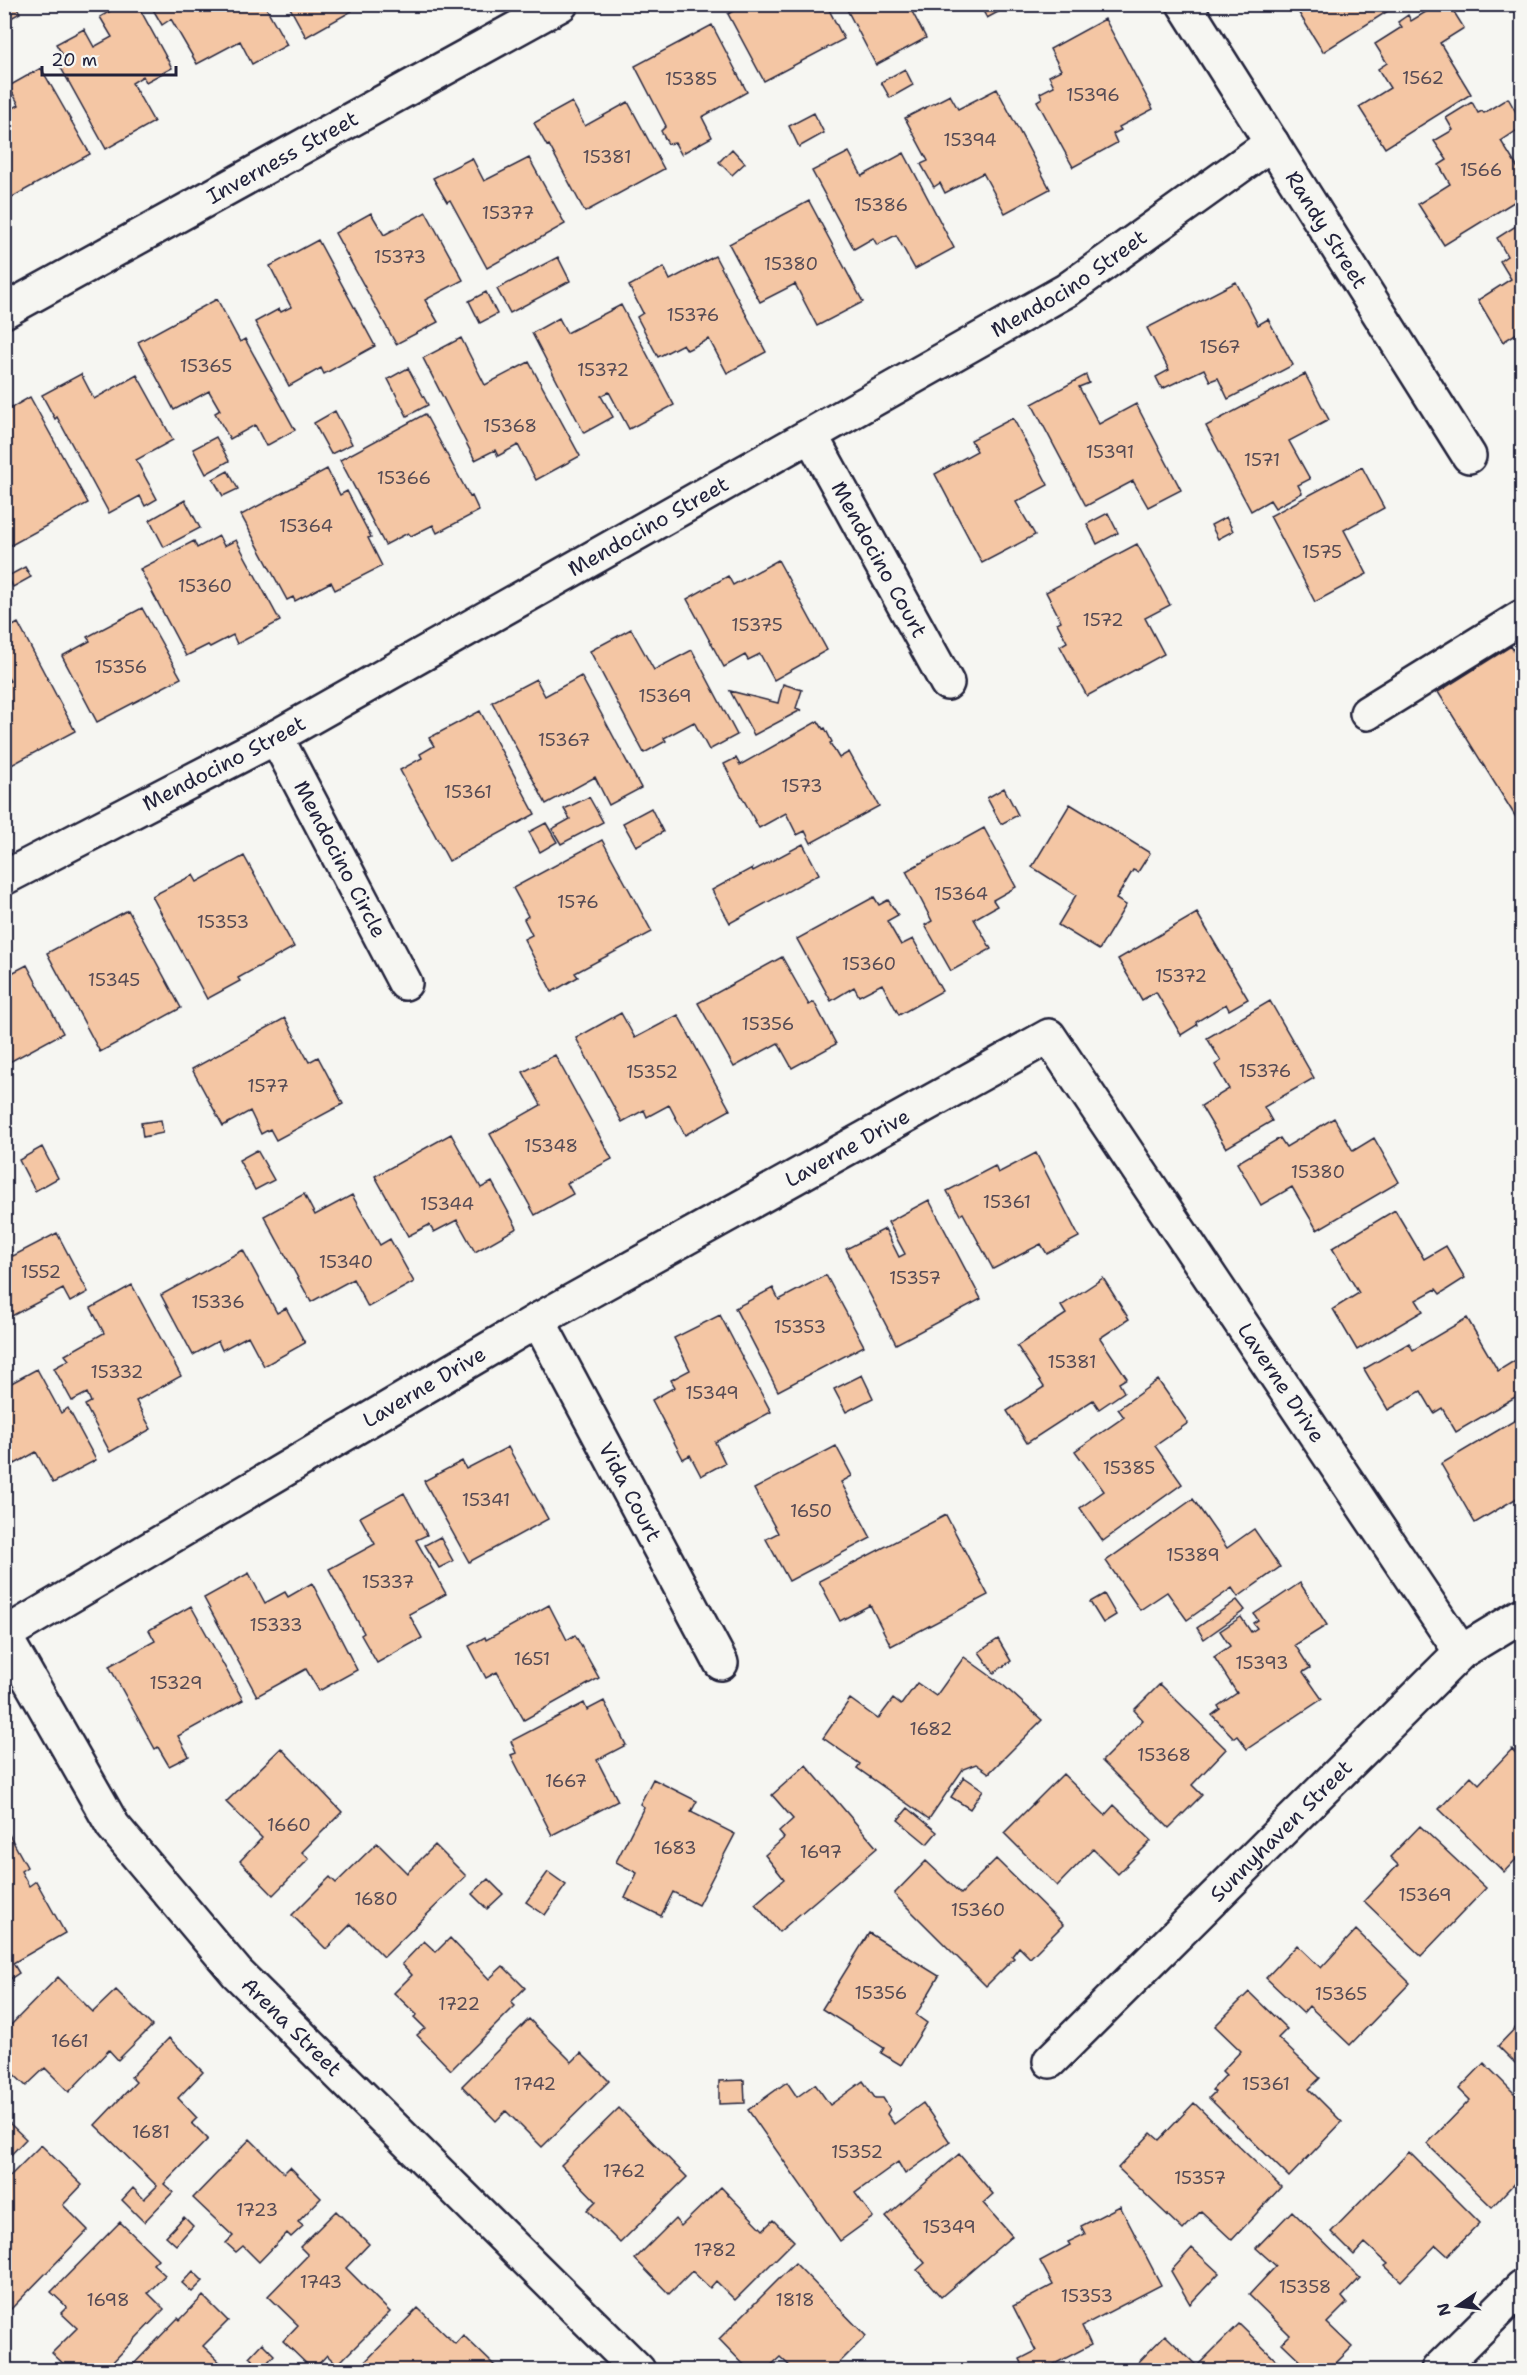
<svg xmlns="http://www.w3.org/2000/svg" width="1527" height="2375" viewBox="0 0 1527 2375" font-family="'Shantell Sans',sans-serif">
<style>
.building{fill:#f4c6a4;stroke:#22223b;stroke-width:1.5}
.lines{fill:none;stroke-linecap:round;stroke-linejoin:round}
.minor-casing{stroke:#22223b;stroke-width:38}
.minor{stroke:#f6f6f2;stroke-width:33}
.labels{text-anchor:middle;stroke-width:6;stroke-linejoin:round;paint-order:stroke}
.number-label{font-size:18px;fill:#564b55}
.street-label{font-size:21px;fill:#22223b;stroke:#f6f6f2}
</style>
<rect width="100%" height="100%" fill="#f6f6f2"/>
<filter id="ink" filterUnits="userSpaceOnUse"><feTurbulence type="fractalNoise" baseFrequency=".0167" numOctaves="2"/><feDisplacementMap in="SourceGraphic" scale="12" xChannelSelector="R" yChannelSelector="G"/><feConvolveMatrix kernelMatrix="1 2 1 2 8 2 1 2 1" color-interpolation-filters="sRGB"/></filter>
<g filter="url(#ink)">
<path class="building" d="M4,4h11l5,9 -16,9z
M122,4h15l35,64 -26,14 -3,-6 -11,7 22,39 -48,27 -46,-83 7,-4 -11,-18 28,-15 10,18 18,-10 -12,-20z
M153,4h111l23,41 -35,19 -12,-23 -43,23 -26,-45 -9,6 -11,-19z
M288,4h61l3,7 -46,26z
M745,4h81l18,35 -80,42 -36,-67z
M844,4h64l18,34 -50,27z
M979,4h34l-26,14z
M1306,4h93l-76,48 -26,-42z
M1439,4h10l15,24 -24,15 31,51 -86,54 -26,-41 31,-19 -12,-19 9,-6 -12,-19 27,-17 -4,-5 10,-7 3,6z
M1105,19l48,90 -34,18 2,3 -8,4 4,9 -44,24 -36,-66 5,-3 -2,-5 14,-7 -5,-10 12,-6 -11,-21z
M712,25l35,67 -45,25 10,20 -31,17 -6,-11 -7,1 -7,-13 5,-5 -31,-60z
M41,68l49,86 -83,46 -3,-5v-82l15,-8 -10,-19z
M905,69l8,16 -23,13 -9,-16z
M997,89l53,100 -45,24 -22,-40 -38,20 -5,-10 -6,4 -13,-23 7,-3 -23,-43 45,-23 8,14z
M1508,98l14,25v4l-21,14 21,34v22l-78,48 -26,-41 32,-20 -11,-19 8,-5 -13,-19 19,-11 -7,-12 26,-16 6,11 4,-2 2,2z
M572,102l13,24 43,-24 36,67 -79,43 -36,-67 -2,1 -13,-23z
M814,113l10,20 -25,14 -10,-21z
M732,149l13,14 -13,12 -13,-13z
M849,152l13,24 42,-23 50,95 -39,21 -19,-34 -19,10 -4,-7 -19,11 -42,-78z
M472,158l12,23 45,-23 36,66 -78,44 -37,-68 -3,2 -14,-24z
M809,201l54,101 -46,24 -22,-42 -35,18 -31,-58z
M426,212l37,68 -38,20 13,22 -42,22 -61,-111 36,-20 13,22z
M1522,222v108l-19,12 -25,-42 33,-21 -11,-18 7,-5 -10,-18z
M318,240l57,106 -51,28 -3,-6 -32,18 -34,-64 24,-13 2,3 10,-5 -21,-41z
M715,256l51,96 -39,21 -18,-34 -22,11 -4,-6 -25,13 -21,-40 6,-4 -14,-27 35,-19 6,13z
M558,257l12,24 -60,32 -13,-24z
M1236,282l22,43 10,-6 25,46 -65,34 -10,-21 -8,3 -6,-12 -42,20 -6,-12 13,-7 -22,-42z
M486,292l11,22 -17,9 -11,-22z
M217,299l23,43 5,-3 50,91 -29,16 -11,-21 -25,14 -15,-26 5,-3 -11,-19 -35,19 -36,-68z
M621,305l53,100 -45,24 -20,-37 -8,4 12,21 -29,16 -52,-100 27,-15 8,15z
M461,338l24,47 44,-23 51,94 -44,24 -18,-35 -20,11 -3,-6 -20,10 -52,-102z
M408,368l20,37 -21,11 -19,-37z
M81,374l13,25 43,-24 36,65 -37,20 21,39 -12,7 -5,-10 -31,17 -52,-96 -2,2 -13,-24z
M1305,374l24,46 -40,21 21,38 -12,6 4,8 -27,15 -5,-8 -19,11 -45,-85z
M1086,375l3,8 -10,4 20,37 37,-20 45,86 -33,17 -15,-26 -47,25 -54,-102z
M30,397l58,106 -84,46v-137z
M335,411l17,33 -21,10 -17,-31z
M425,414l45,83 2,-1 7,15 -42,22 -4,-8 -22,11 -3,-3 -23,12 -45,-85z
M1013,418l35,67 -32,17 19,33 -53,28 -47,-89 42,-23 -6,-11z
M216,437l13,24 -23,13 -13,-25z
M1362,467l22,41 -40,22 23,44 -52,28 -45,-86z
M327,469l13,26 7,-4 24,46 -3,1 14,28 -47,24 -4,-8 -36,19 -2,-4 -6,3 -46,-85z
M228,471l10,18 -15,7 -10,-17z
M185,500l15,28 -36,19 -14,-27z
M1108,513l10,20 -21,11 -10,-20z
M1226,517l7,14 -15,8 -7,-14z
M219,536l5,10 12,-6 44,81 -43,23 -4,-9 -23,12 -2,-2 -22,11 -46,-87 54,-28 3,7z
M1137,544l33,61 -25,13 19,36 -77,42 -27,-50 7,-4 -10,-19 4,-2 -15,-29z
M778,560l49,90 -53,30 -14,-26 -12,6 -3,-5 -21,12 -37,-68 41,-23 5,9z
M25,567l6,10 -18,10 -5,-11z
M142,608l39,70 -84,44 -35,-66 28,-15 -3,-4z
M18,623l57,108 -71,38v-85l6,-3 -6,-10v-40z
M631,629l23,41 38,-20 45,85 -28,15 -15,-28 -30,16 2,3 -22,12 -54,-102z
M1511,646l11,19v162l-84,-135z
M581,676l60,112 -32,17 -14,-28 -49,27 -54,-102 44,-23 9,17z
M783,684l19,6 -6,18 5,2 -47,25 -24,-44 48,12z
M480,711l55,103 -86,47 -49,-91 22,-12 -2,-4 14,-8 -5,-8z
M818,721l5,8 2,-1 7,14 -2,1 9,15 10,-6 30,54 -68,37 -6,-12 -8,4 -11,-22 -27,15 -35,-64 12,-6 4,7z
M1004,788l14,27 -17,9 -14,-26z
M589,797l14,25 -42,22 -9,-15 18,-10 -6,-10z
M1070,804l80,49 -12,19 -5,-2 -17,29 10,6 -27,45 -41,-25 18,-30 -44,-28z
M651,808l12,24 -27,14 -13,-23z
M546,823l11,19 -17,10 -11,-20z
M984,828l32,59 -23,13 4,6 -23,13 17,30 -40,22 -26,-46 7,-4 -26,-50z
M602,840l50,92 -77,41 3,4 -26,15 -28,-53 8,-4 -8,-16 4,-3 -15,-28z
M803,844l16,30 -89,49 -18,-33 40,-22 1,3z
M244,856l50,91 -56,31 2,3 -33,18 -55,-103 41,-21 4,7z
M874,897l5,8 9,-5 10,15 -11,6 14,24 12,-6 29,52 -43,24 -17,-31 -23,12 -5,-9 -23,14 -34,-62z
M128,910l53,98 -81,44 -53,-99z
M1197,913l51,86 -19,11 -3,-6 -30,18 1,3 -16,10 -25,-43 -14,8 -24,-41z
M782,957l27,48 5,-3 22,42 -44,24 -14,-25 -44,24 -36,-64z
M27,965l36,68 -59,32v-88z
M1270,1001l44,77 -50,29 8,14 -46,27 -25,-42 28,-17 -14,-24 6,-4 -14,-23z
M621,1013l14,25 43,-23 52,95 -45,25 -16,-30 -22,12 -3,-7 -22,12 -46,-84z
M285,1018l24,44 9,-5 25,47 -67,36 -6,-11 -9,5 -11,-23 -27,15 -31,-57z
M555,1055l57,104 -45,24 6,11 -38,21 -45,-81 51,-29 -18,-33z
M1334,1118l19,33 21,-13 25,44 -82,48 -25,-43 -31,18 -24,-42 43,-25 6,9z
M161,1120l2,13 -20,4 -2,-14z
M451,1134l30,54 11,-6 25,46 -42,24 -18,-32 -23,12 -5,-7 -21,11 -33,-60z
M42,1147l16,31 -23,13 -16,-31z
M257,1150l17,30 -19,10 -16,-30z
M1036,1153l43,84 -32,17 -6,-10 -48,25 -30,-56 -3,2 -13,-24 48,-25 3,7z
M304,1194l11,21 37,-20 28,50 10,-6 24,43 -46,25 -15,-28 -42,23 -47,-86z
M929,1200l52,99 -85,45 -50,-95 39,-20 14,28 6,-3 -17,-32z
M1395,1210l29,49 22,-13 19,32 -25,16 -4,-5 -20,11 7,11 -66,39 -24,-41 26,-16 -27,-45z
M57,1233l31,59 -18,10 -7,-13 -59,31v-81l9,17z
M243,1250l34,63 9,-5 19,35 -41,23 -16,-30 -26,14 -4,-9 -25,14 -32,-60z
M826,1275l38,71 -86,45 -43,-83 38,-20 6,12z
M1103,1278l26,41 -29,19 27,40 -8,5 5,9 -25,17 -6,-9 -66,43 -20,-32 37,-24 -27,-41 49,-32 -5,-8z
M132,1285l49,91 -45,25 15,28 -41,23 -25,-47 6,-3 -4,-9 -15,8 -18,-33 15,-8 -4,-5 39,-22 -13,-25z
M720,1315l51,97 -56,30 10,21 -24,13 -11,-21 -7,4 -31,-59 23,-13 -4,-7 19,-10 -16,-32z
M1467,1318l31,53 24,-15v37l-66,39 -14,-24 -8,5 -13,-22 -33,19 -24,-41 45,-26 4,7z
M37,1369l24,44 7,-5 28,52 -43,23 -17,-31 -21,12 -4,-7 -7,4v-74z
M862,1375l11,23 -27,14 -12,-23z
M1158,1380l30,43 -33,23 27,38 -79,57 -23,-33 24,-17 -29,-40 49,-34 -6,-8z
M1517,1419l5,9v67l-47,28 -34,-59z
M836,1446l16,30 -11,6 30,56 -82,43 -23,-42 12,-6 -24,-44z
M508,1447l40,72 -79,43 -45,-81 38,-20 4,8z
M404,1493l23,42 -11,5 30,54 -37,20 13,24 -45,25 -16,-28 3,-2 -35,-64 46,-25 -15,-27z
M1193,1499l34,49 27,-19 26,38 -42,30 -6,-9 -45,32 -20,-28 -27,18 -34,-49z
M946,1515l42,80 -97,51 -21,-41 -30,16 -21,-40z
M440,1537l13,24 -14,7 -14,-23z
M249,1573l16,30 20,-11 3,5 24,-14 45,87 -38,21 -13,-22 -49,27 -53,-98z
M1300,1583l27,42 -32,20 15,23 -7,4 19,27 -75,50 -10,-13 -3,2 -22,-23 8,-6 -2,-3 19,-13 -23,-36 16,-11 -10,-15 21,-14 10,15 6,-4 -4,-5 5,-3 -4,-6z
M1104,1594l12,21 -13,8 -13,-21z
M1237,1600l8,10 -41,29 -7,-11z
M549,1605l18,35 8,-5 24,43 -75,42 -27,-48 -11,6 -17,-32 16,-9 1,3z
M191,1606l52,94 -65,36 11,20 -20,10 -11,-19 -3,2 -46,-83 46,-25 -6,-11z
M998,1639l13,22 -17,12 -15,-21z
M964,1657l39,28 39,35 -53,53 -13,-9 -13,5 -34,50 -72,-51 3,-4 -37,-26 27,-39 28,20 15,-20 8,6 16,-22 19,13z
M1160,1684l66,65 -34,36 10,10 -33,33 -67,-67 41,-41 -9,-10z
M604,1701l22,44 -29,15 21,41 -66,34 -41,-80 5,-2 -5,-12 73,-38 3,7z
M281,1748l61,64 -40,40 7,7 -36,36 -33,-34 22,-23 -36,-36z
M1512,1749l10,11v93l-18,19 -65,-63 32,-33 8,8z
M806,1765l71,83 -98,84 -24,-28 29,-25 -19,-24 19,-17 -5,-6 14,-13 -21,-24z
M1063,1774l42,41 9,-10 37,36 -33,33 -25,-25 -36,37 -53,-53z
M964,1777l19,13 -13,19 -19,-12z
M653,1779l44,22 -6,11 44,22 -37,71 -25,-13 -12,24 -36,-18 12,-25 -21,-11 28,-55 -4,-3z
M908,1808l29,24 -10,12 -29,-24z
M1420,1826l66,62 -65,68 -57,-55 34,-36 -8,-8z
M6,1829l21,38 -6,4 8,15 7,-5 29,52 -52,30 6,10 -15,10v-153z
M377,1843l30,30 28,-28 31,31 -82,81 -33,-33 -25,25 -34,-34 38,-38 6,6z
M996,1859l67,66 -33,33 -11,-11 -7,9 2,2 -28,28 -92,-92 32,-33 35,33z
M548,1872l18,13 -21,30 -19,-13z
M488,1879l15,15 -16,15 -15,-15z
M1356,1930l54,53 -60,62 -41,-39 -6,7 -37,-35 31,-33 24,23z
M869,1933l70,43 -23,39 11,8 -26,42 -20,-12 3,-5 -62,-39z
M450,1938l39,41 14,-13 22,22 -14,14 4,4 -64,64 -34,-35 8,-7 -11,-11 3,-2 -23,-22 18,-18 -10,-11 22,-23 12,11z
M58,1977l35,35 23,-22 36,36 -34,34 -9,-10 -40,42 -24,-24 -19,18 -22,-21v-33z
M1249,1992l38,37 -9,9 42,40 -11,11 33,33 -53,55 -80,-79 6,-6 -3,-2 14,-15 -4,-4 19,-20 -26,-25z
M529,2019l43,43 9,-9 28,28 -67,66 -36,-36 -10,10 -34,-35z
M1522,2021v49l-24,-24z
M169,2038l34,34 -25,26 19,20 -5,5 16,16 -44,45 9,8 -29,30 -22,-22 11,-12 11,11 13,-13 -62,-61 41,-43 -5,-5z
M1484,2063l38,38v60l-7,7 7,7 -30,32 -65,-63 43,-44 -11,-11z
M744,2080l1,23 -26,1v-23z
M863,2081l12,17h8l7,11 -3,5 7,10 29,-21 27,39 -45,32 -7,-12 -43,31 18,24 -33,24 -92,-131 39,-28 10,15 18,-13 15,21z
M1194,2103l87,84 -49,53 -31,-29 -18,19 -65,-62 33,-35 8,7z
M619,2108l68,69 -67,66 -33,-33 9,-9 -35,-36z
M4,2118l22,21 -22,23z
M250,2139l34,34 6,-6 31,31 -23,24 5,4 -12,11 -4,-4 -28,29 -16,-16 -7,6 -10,-9 7,-7 -40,-38z
M41,2145l41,40 -19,20 25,25 -77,79 -7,-6v-121z
M1409,2152l71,71 -32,33 -12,-11 -35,36 -16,-15 3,-2 -23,-21 -11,12 -23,-23z
M959,2154l34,40 -10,9 29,33 -71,61 -24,-27 8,-7 -39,-46z
M721,2187l42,43 10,-10 21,21 -59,59 -19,-19 -6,7 -18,-17 -23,23 -34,-35 40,-40 6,7z
M1120,2206l41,79 -79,41 9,19 -48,25h-18l-5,-11 16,-8 -23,-45 40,-21 -13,-24 30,-16 -2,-3 17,-8 -4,-8z
M336,2211l33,33 -23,24 44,44 -53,53 -10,-10 -14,15 -30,-29 15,-16 -30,-29 40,-41 -8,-8z
M1292,2211l68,67 -18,19 5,6 -20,20 25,24 -23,23h-19l-28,-27 8,-8 -41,-40 27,-29 -20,-18z
M184,2217l9,9 -17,19 -10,-9z
M120,2222l38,37 -5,5 12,11 -17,18 16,16 -59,61h-35l-18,-17 25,-25 -16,-15 6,-6 -16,-15z
M1192,2248l27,25 -29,31 -19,-33z
M795,2263l71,73 -34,34h-38l-14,-13 -14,13h-17l-30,-31z
M193,2271l10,10 -11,11 -10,-9z
M203,2296l25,25 -25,25 25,24h-95l-3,-2 48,-50 2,2z
M418,2308l37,36 8,-9 32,31 -4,4h-134z
M1239,2324l47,46h-155l34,-35 32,31z
M262,2343l12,12 -12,14 -13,-12z"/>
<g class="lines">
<defs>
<g id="minor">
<path id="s1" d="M1184,4l285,452"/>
<path id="s2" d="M4,311l557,-307"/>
<path id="s3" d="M811,436l136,247"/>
<path d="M1367,713l155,-96"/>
<path id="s4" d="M276,737l129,246"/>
<path id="s5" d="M4,878l272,-141 791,-447 205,-147"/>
<path id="s6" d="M538,1320l183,343"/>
<path id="s7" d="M4,1635l534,-315 511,-284 412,616"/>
<path id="s8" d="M4,1635l109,191 124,147 401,397"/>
<path id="s9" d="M1050,2061l411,-409 61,-37"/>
<path d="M1438,2370l84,-83"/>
</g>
</defs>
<use href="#minor" class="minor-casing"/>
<use href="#minor" class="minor"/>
</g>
</g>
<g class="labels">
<g class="number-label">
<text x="1423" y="84">1562</text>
<text x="691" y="85">15385</text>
<text x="1093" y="101">15396</text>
<text x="970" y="146">15394</text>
<text x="607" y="163">15381</text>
<text x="1481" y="176">1566</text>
<text x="881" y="211">15386</text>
<text x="508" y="219">15377</text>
<text x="400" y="263">15373</text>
<text x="791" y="270">15380</text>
<text x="693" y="321">15376</text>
<text x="1220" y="353">1567</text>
<text x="206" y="372">15365</text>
<text x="603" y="376">15372</text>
<text x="510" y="432">15368</text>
<text x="1110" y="458">15391</text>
<text x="1262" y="466">1571</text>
<text x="404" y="484">15366</text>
<text x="306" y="532">15364</text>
<text x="1322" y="558">1575</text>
<text x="205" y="592">15360</text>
<text x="1103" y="626">1572</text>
<text x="757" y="631">15375</text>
<text x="121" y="673">15356</text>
<text x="665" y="702">15369</text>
<text x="564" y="746">15367</text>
<text x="802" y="792">1573</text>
<text x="468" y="798">15361</text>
<text x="961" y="900">15364</text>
<text x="578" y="908">1576</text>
<text x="223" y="928">15353</text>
<text x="869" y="970">15360</text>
<text x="1181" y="982">15372</text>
<text x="114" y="986">15345</text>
<text x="768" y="1030">15356</text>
<text x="1265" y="1077">15376</text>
<text x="652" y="1078">15352</text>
<text x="268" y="1092">1577</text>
<text x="551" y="1152">15348</text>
<text x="1318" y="1178">15380</text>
<text x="1007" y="1208">15361</text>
<text x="447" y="1210">15344</text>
<text x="346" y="1268">15340</text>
<text x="41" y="1278">1552</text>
<text x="915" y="1284">15357</text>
<text x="218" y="1308">15336</text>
<text x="800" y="1333">15353</text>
<text x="1072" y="1368">15381</text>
<text x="117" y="1378">15332</text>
<text x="712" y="1399">15349</text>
<text x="1129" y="1474">15385</text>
<text x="486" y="1506">15341</text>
<text x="811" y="1517">1650</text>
<text x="1193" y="1561">15389</text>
<text x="388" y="1588">15337</text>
<text x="276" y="1631">15333</text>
<text x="532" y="1665">1651</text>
<text x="1262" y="1669">15393</text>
<text x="176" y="1689">15329</text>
<text x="931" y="1735">1682</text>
<text x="1164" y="1761">15368</text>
<text x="566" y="1787">1667</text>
<text x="289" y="1831">1660</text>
<text x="675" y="1854">1683</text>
<text x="821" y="1858">1697</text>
<text x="1425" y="1901">15369</text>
<text x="376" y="1905">1680</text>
<text x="978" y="1916">15360</text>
<text x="881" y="1999">15356</text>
<text x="1341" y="2000">15365</text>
<text x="459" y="2010">1722</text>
<text x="70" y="2047">1661</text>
<text x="535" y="2090">1742</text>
<text x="1266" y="2090">15361</text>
<text x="151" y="2138">1681</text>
<text x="857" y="2158">15352</text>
<text x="624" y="2177">1762</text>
<text x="1200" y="2184">15357</text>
<text x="257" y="2216">1723</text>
<text x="949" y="2233">15349</text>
<text x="715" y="2256">1782</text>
<text x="321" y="2288">1743</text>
<text x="1305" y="2293">15358</text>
<text x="1087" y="2302">15353</text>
<text x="108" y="2306">1698</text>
<text x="795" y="2306">1818</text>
</g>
<g class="street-label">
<text dy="7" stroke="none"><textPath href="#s2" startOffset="318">Inverness Street</textPath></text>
<text dy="7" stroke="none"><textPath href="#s1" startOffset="267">Randy Street</textPath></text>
<text dy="7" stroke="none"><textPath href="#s5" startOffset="1220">Mendocino Street</textPath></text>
<text dy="7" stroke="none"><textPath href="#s5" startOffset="734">Mendocino Street</textPath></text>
<text dy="7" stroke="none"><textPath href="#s3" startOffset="141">Mendocino Court</textPath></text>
<text dy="7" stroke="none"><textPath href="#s5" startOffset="248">Mendocino Street</textPath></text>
<text dy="7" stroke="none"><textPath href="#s4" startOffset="138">Mendocino Circle</textPath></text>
<text dy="7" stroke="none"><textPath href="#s7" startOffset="974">Laverne Drive</textPath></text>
<text dy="7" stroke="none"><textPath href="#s7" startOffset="1622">Laverne Drive</textPath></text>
<text dy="7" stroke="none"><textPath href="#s7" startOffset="488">Laverne Drive</textPath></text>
<text dy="7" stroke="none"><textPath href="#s6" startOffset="195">Vida Court</textPath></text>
<text dy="7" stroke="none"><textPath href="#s9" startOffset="326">Sunnyhaven Street</textPath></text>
<text dy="7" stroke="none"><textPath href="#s8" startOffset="489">Arena Street</textPath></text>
</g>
</g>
<rect width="1527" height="2375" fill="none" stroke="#f6f6f2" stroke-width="24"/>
<rect x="12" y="12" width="1503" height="2351" fill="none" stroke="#22223b" stroke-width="2" filter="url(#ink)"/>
<g transform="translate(1458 2306) rotate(256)" stroke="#f6f6f2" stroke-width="4.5" paint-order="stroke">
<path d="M0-4.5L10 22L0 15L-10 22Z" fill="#22223b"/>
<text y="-9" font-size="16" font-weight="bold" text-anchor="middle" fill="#22223b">N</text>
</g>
<path d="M42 66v9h134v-9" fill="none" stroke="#22223b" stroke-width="3"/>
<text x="51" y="66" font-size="18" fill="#22223b" stroke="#f6f6f2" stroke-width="4.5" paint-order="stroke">20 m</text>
</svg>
